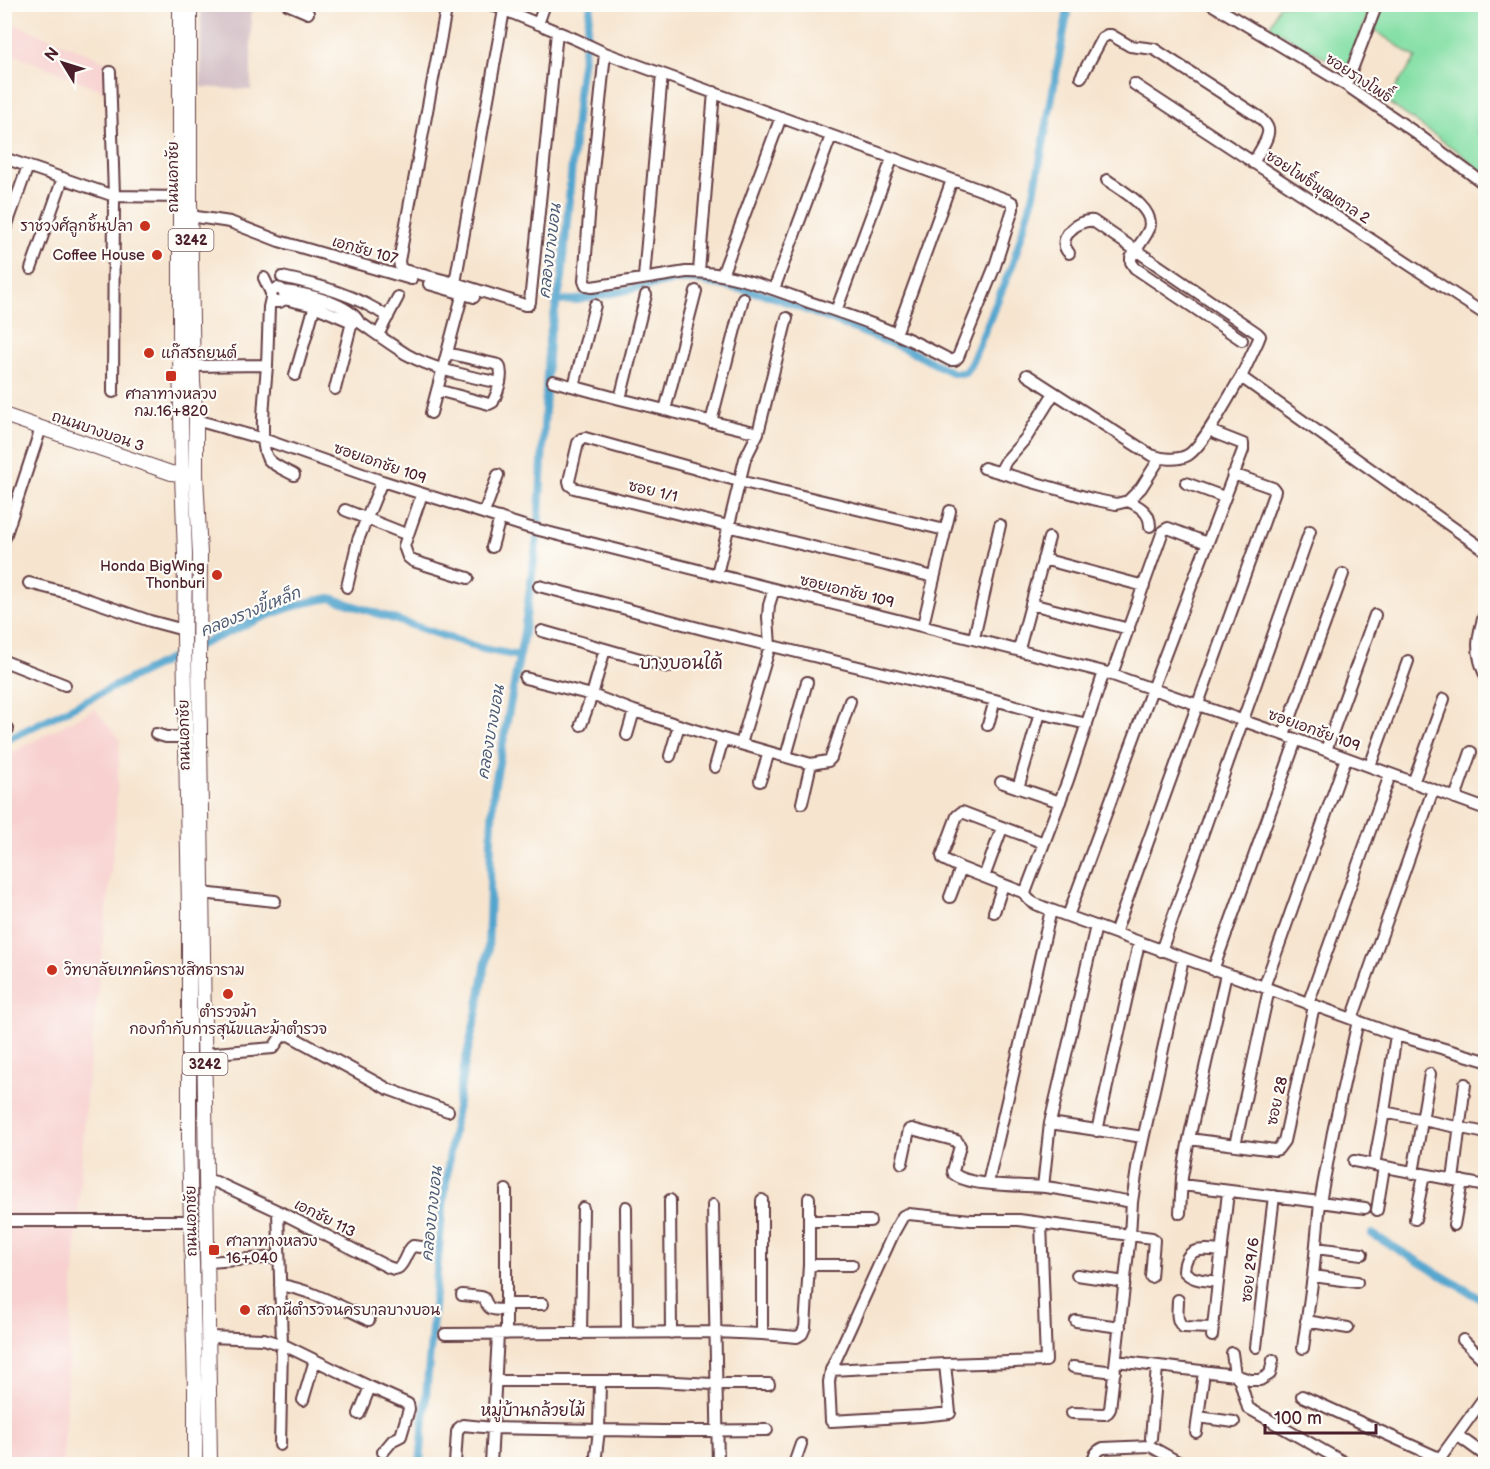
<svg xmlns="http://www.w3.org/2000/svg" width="1490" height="1469" viewBox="0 0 1490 1469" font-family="'Balsamiq Sans','Playpen Sans Thai',sans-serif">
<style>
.built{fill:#f7d0cf}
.industrial{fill:#d2bec5}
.green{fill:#84dfa5;stroke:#677f68;stroke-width:1.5}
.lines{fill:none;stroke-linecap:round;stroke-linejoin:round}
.canal{stroke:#53a5ce;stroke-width:8}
.minor-casing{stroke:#643d43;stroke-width:14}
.major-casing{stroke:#643d43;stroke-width:16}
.minor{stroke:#fff;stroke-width:10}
.major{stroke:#fff;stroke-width:14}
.poi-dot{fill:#c8321e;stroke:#fdfcf7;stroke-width:2}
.labels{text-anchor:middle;stroke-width:4.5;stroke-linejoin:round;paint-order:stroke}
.shield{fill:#fdfcf7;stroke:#806168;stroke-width:1.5}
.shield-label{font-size:14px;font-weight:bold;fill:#4a1f2b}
.street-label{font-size:15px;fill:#4a1f2b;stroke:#fdfcf7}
.poi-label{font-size:15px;fill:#4a1f2b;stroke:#fdfcf7;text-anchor:start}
.water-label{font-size:16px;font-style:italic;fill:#4e5b74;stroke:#fdfcf7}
.neighbourhood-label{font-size:16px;fill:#4a1f2b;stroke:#fdfcf7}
.quarter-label{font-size:18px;fill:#4a1f2b;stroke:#fdfcf7}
</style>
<rect width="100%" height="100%" fill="#fdfcf7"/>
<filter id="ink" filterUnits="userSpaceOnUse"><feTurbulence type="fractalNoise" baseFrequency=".0167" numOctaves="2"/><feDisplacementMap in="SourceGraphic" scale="12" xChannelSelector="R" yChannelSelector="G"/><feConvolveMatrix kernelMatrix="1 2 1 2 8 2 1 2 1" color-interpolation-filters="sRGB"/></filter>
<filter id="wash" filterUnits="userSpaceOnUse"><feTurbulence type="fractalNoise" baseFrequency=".008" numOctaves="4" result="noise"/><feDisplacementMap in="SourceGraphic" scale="24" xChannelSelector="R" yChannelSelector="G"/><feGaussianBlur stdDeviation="1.35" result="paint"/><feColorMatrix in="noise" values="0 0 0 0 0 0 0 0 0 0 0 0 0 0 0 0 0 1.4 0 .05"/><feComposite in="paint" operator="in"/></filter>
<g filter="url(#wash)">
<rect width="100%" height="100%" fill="#f6e4ce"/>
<path class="built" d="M5,20l100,41 -1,30 -99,-40z
M95,709l25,31 -6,104 -28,253 -17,251 -6,116h-58v-708z"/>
<path class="industrial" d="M201,5h50v85l-50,-3z"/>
<path class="green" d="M1279,5h93l-26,65 -76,-43z
M1383,5h102v106l-8,22 8,5v37l-25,-22 -74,-52 30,-43 -43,-29z"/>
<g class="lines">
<path class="canal" d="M557,301l20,-1 99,-20h21l72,15 139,55 45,23h11l7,-9 42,-101 21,-69 35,-190
M197,646c43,-18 87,-42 134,-48l152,51 36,7
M4,741l182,-90
M1372,1234l114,68
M420,1464l22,-249 9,-71 12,-72 14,-61 11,-60 2,-60 1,-54 3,-48 30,-157 14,-100 11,-193 13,-61 17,-193 12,-81"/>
</g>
</g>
<g filter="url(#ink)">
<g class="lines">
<defs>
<path id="minor" d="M287,4l21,9
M447,4l-48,257 1,6 4,3 51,13 70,22h3l2,-3 27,-270
M490,4l85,35 30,14 57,21 346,126 5,3v6l-18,57 -37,91 -3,3h-5c-17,-9 -35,-18 -53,-26 -30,-13 -61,-23 -91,-33 -38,-14 -79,-30 -120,-29l-94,15 -6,-1 -2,-5 7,-91 14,-137
M1211,4l135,81 67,46 73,54
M538,24l7,-20
M110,72l4,124 -1,196
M1081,77l21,-39 5,-3h4l19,11 24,3 105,68c3,3 8,7 9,12 2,9 -11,26 -15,34
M1134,84l352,231
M1346,85l31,-81
M4,158l110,38 66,1
M1107,180c14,10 49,29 42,49 -4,10 -13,19 -18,29v4l4,6 107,72
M190,216l40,6 49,19 132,38
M4,233l24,-67
M1069,253c-14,-14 8,-34 24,-32l164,112 3,3 -2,5 -17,36 245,174
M31,269l32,-91
M699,271l15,-179
M722,275l59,-158
M282,277c37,8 74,18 106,40
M644,277l18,-203
M264,278l7,15v5l4,4h5l4,-3 1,-4 -4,-6 -4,-1 -6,5
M455,283l49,-273
M429,284l45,13
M774,289l57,-153
M284,291c20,2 65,12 75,31 16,11 31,22 47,32 28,16 62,22 94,29
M284,299l30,7 38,16h7
M836,311l56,-152
M896,334l56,-154
M378,335l20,-38
M267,365c-1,19 -10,83 2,95 7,7 18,11 25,15
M193,366l74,-1 2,-58 2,-9
M295,375l22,-77
M1027,375l124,80c11,4 26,6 37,0 16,-10 42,-61 53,-78
M553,381l67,18 138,34
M574,386l21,-81
M335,389l17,-67 3,-4
M437,390l52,14 4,-2c5,-10 11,-27 6,-37l-52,-12
M620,399l26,-104
M665,410l31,-119
M431,413l30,-113
M196,420l67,19 119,42 145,46 577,145 180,63 202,74
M711,422l32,-124
M984,468l108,31 24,5 12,-3 13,-13 19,-30
M1000,472l6,-11 20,-23 28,-45
M1186,483l38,14
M422,494l-18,52 4,11 5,4 55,17
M1128,501c11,5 22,11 22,25
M345,510l63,25
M484,513l14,-38
M4,540l37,-112
M492,547l8,-29
M1043,559l101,27
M717,574l28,-115 13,-26 29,-115
M934,577l-360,-89 -4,-3 -1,-4 9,-38 3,-4 4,-1 154,43 206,49
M29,583l43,11 78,27 34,9
M539,586l167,44 289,70 45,13 47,11
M347,587l11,-47 24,-59
M1031,604l98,25
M1486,610c-9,26 -12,41 0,67
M923,625l27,-114
M542,631l126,36
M974,638l26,-113
M1019,649l30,-111
M4,661l61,24
M1104,672l-36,108 -43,113c3,11 17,13 26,17l345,125 90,26
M1112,674l51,-143 5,-3 39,15
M525,678l67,17 42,16 89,28 88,25 17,-3 3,-3 19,-57
M581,725l11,-30 13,-46
M988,725l7,-25
M4,727l4,2
M156,734l10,3h20
M627,735l7,-24
M1284,735l59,-161
M741,744l29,-98 -2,-29 1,-12 5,-16
M1326,750l49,-135
M670,756l9,-31
M786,756l21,-74
M1370,766l38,-105
M715,767l8,-28
M760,781l9,-29
M1001,782l59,20
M1413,783l31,-84
M1018,788l22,-75
M1455,798l16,-46
M802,803l9,-39
M984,877l18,-49
M202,893l73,8
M1025,893l-64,-25 -18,-9 -1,-3 15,-40 5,-4 82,31
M950,897l11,-29
M994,912l9,-27
M1068,916l84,-227 91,-239v-6l-28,-11
M1115,933l160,-442 -2,-3 -40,-14
M1161,951l149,-420
M1213,970l83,-230
M1264,987l82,-229
M1308,1004l82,-229
M1352,1019l81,-229
M205,1054l68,-6c6,-7 6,-13 16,-13l99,54 60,22
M1384,1112l102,21
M1050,1123l93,14
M1097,1131l42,-188
M1189,1139l86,11 3,-1 6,-8 30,-135
M1235,1145l34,-156
M1354,1161l132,25
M902,1163l7,-33 3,-1 45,12 3,5 -7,25 1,3c16,13 69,11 91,13 29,4 58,10 87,15
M1374,1165l10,-53 12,-77
M1413,1173l17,-99
M207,1180l9,2 62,29 110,56 6,2 4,-1c8,-6 7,-16 15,-22l8,1
M1453,1180l12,-96
M988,1183l63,-273
M1182,1185l138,17 45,6
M1043,1187l7,-64 46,-197
M506,1190v144
M670,1200l1,133
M762,1200v134
M713,1205l5,259
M626,1207l1,126
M1377,1210l7,-43
M278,1211l4,134 -2,100
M1180,1213l2,-36 7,-38 37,-165
M1415,1219l9,-44
M4,1221h187
M809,1221h61
M1041,1223l5,138 -101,3 5,49 -29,3 -90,5 -2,-39 2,-12 63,-138 9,-16 5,-2 63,6h48l133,18 2,2 -3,37
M1454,1225l8,-44
M1316,1248l46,6
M208,1262l71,-5
M809,1265h43
M1077,1275l48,7
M1313,1276l44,6
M1218,1282c-12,-2 -26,-1 -34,-11 1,-25 19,-22 37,-20
M280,1285c32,5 60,21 89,35
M462,1295l19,2 3,1c6,14 7,11 22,12
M1178,1300c0,10 -3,20 5,27l30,1
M506,1304h37
M1076,1321l44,6
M1306,1321l42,7
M445,1334l270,-2 47,2 35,3 5,-3 3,-7 4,-62v-67
M581,1334l2,-126
M1212,1336l16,-144
M209,1337l55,2 22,7 84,41 38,17 1,5 -8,27 -8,4 -10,12
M1463,1340l23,22
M1256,1347l18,-151
M1303,1348l10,-72 7,-74 13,-70 25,-111
M1232,1353l3,22 5,6 8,27 99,56
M1116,1361l119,14 15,5h10l10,-6 3,-14
M1073,1367l42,5
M831,1370l114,-6
M496,1381h161l56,3h56
M1302,1396l137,62
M303,1400l12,-40
M1072,1413l33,1 3,-2 2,-3 20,-174 2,-33 6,-40 45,-203
M359,1414l11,-27
M1198,1417l36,5
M1196,1432l8,-60
M1457,1435l29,21
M1151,1438l6,-71
M455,1464l2,-32 2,-4 4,-3 30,3 169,3 105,-1
M491,1464l7,-130
M595,1464l4,-34 1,-49
M794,1464l7,-20
M1092,1464c1,-7 4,-13 11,-16l47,-2 32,18
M1436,1464l50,-69"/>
<path id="major" d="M180,4v347l2,124 3,79 -1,83 5,272v231l6,249v75
M190,4v198l3,180 3,38v55l4,80 -1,109 11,800
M4,415l167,58 20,2"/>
</defs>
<use href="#minor" class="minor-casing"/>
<use href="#major" class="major-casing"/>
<use href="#minor" class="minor"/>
<use href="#major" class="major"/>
</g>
</g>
<g class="poi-dot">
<circle cx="145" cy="226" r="6"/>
<circle cx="157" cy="255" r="6"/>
<circle cx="149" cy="353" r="6"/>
<rect x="165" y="370" width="12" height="12" rx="3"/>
<circle cx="217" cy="575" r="6"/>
<circle cx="52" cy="970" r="6"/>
<circle cx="228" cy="994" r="6"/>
<rect x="208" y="1244" width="12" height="12" rx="3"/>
<circle cx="245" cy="1310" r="6"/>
</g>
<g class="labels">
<g class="shield">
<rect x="168.5" y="229" width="45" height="22" rx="4.5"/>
<rect x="182.5" y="1053" width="45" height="22" rx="4.5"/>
</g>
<g class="shield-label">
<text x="191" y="245">3242</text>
<text x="205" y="1069">3242</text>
</g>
<g class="street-label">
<text transform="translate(1359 78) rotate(33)" y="5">ซอยรางโพธิ์</text>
<text transform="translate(173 177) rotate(-90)" y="5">ถนนเอกชัย</text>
<text transform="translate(1318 187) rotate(33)" y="5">ซอยโพธิ์พุฒตาล 2</text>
<text transform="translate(365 250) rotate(16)" y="5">เอกชัย 107</text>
<text transform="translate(98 431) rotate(19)" y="5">ถนนบางบอน 3</text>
<text transform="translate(380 463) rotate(19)" y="5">ซอยเอกชัย 109</text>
<text transform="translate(653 491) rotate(14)" y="5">ซอย 1/1</text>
<text transform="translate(847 591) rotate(14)" y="5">ซอยเอกชัย 109</text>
<text transform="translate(1314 730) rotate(20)" y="5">ซอยเอกชัย 109</text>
<text transform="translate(184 735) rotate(-91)" y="5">ถนนเอกชัย</text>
<text transform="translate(1277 1101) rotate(-77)" y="5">ซอย 28</text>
<text transform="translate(325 1218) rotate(27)" y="5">เอกชัย 113</text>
<text transform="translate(191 1221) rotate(-91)" y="5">ถนนเอกชัย</text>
<text transform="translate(1250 1270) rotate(-83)" y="5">ซอย 29/6</text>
</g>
<g class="poi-label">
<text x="133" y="231" text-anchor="end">ราชวงศ์ลูกชิ้นปลา</text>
<text x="145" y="260" text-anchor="end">Coffee House</text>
<text x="161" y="358">แก๊สรถยนต์</text>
<text x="171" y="399" text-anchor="middle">ศาลาทางหลวง<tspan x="171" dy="17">กม.16+820</tspan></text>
<text x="205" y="571" text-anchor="end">Honda BigWing<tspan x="205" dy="17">Thonburi</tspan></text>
<text x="64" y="975">วิทยาลัยเทคนิคราชสิทธาราม</text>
<text x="228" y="1017" text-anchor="middle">ตำรวจม้า<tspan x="228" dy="17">กองกำกับการสุนัขและม้าตำรวจ</tspan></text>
<text x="226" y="1246">ศาลาทางหลวง<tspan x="226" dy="17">16+040</tspan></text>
<text x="257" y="1315">สถานีตำรวจนครบาลบางบอน</text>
</g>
<g class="water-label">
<text transform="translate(549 251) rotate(-83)" y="6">คลองบางบอน</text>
<text transform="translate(250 611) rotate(-22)" y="6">คลองรางขี้เหล็ก</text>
<text transform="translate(490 732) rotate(-80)" y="6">คลองบางบอน</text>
<text transform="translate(431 1214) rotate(-84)" y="6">คลองบางบอน</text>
</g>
<g class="neighbourhood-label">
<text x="533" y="1416">หมู่บ้านกล้วยไม้</text>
</g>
<g class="quarter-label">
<text x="681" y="669">บางบอนใต้</text>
</g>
</g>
<rect width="1490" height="1469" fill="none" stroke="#fdfcf7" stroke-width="24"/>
<g transform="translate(63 63) rotate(308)" stroke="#fdfcf7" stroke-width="4.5" paint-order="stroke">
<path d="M0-4.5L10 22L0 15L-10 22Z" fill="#4a1f2b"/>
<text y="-9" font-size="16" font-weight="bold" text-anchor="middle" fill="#4a1f2b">N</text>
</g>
<path d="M1265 1424v9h111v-9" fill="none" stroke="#4a1f2b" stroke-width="3"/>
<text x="1274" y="1424" font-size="18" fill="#4a1f2b" stroke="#fdfcf7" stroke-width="4.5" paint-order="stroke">100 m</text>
</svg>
